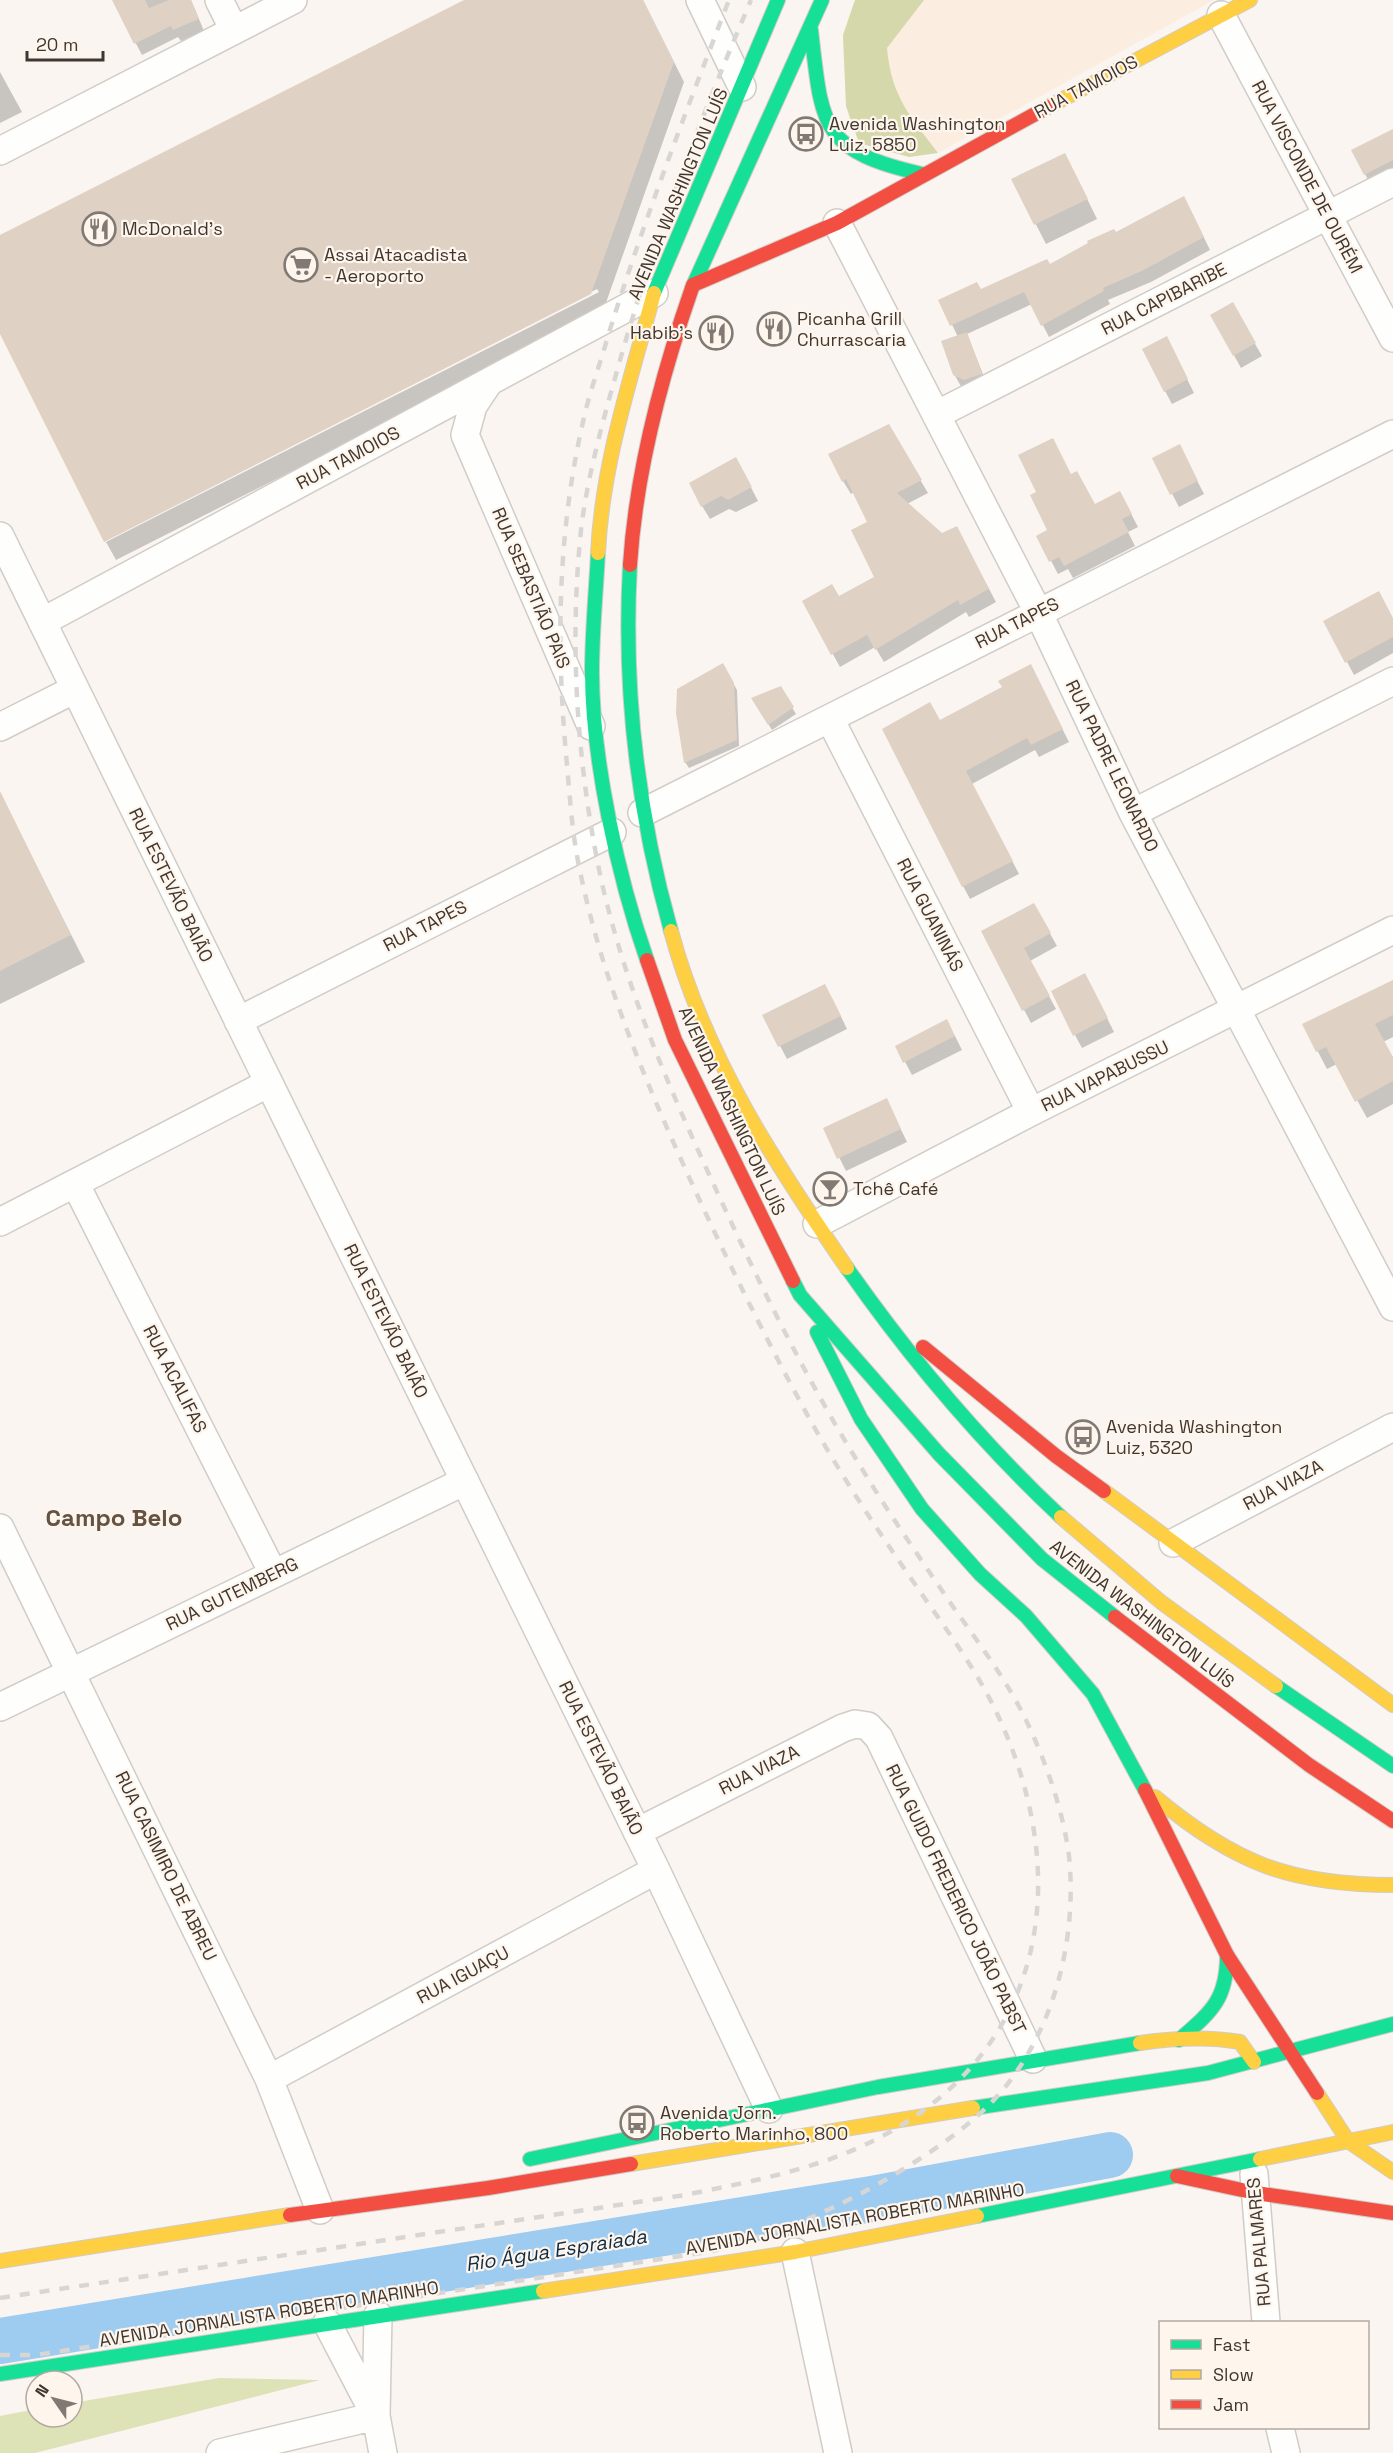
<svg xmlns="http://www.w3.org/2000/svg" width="1393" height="2453" viewBox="0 0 1393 2453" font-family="'Space Grotesk',sans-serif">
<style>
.built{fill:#fcede1}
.green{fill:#dee2b7}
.forest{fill:#d4d8aa}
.shadow{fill:#0003}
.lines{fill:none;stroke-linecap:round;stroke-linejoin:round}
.river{stroke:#9ecbf0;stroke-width:46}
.building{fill:#dfd1c3}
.street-casing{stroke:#d2ccc7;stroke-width:30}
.fast-casing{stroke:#d2ccc7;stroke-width:16}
.slow-casing{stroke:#d2ccc7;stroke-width:16}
.jam-casing{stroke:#d2ccc7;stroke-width:16}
.street{stroke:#fefefd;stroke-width:27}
.fast{stroke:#16e098;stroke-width:14}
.slow{stroke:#ffcf43;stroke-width:14}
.jam{stroke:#f24e42;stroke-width:14}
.rail{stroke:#d8d6d4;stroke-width:4.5;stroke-dasharray:10 10;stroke-linecap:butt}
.labels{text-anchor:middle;stroke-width:4.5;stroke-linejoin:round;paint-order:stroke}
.street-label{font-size:18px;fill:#403830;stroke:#fef5ed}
.poi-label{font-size:18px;fill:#403830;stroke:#fef5ed;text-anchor:start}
.water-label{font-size:20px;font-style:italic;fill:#102c43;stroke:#fef5ed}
.district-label{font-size:24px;font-weight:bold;fill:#645242;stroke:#fef5ed}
</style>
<rect width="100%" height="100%" fill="#faf5f1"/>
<path class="built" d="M855,0h359l-276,153 -87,-26 -5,-21 -3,-71z"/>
<path class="green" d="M219,2378l101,2 -285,73h-35v-37l36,-7v8h36v-14z"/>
<path class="forest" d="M855,0h69l-37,48c4,48 23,68 51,105l-29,4 -50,-14 -13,-37 -3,-71z"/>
<path class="shadow" d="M113,0h78l13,31 -23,10 -3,-4 -36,18z
M467,0h176l41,82 -82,232 -486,246 -10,-18 493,-250 -2,-3 -492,251 -105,-209v-94z
M0,72l22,40 -22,11z
M1393,132v45l-21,10 -7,-13z
M1065,154l32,65 -51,25 -33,-64z
M1191,211l19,39 -59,32 -43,18 2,4 -61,33 -17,-33 -65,30 21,53 -26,1 -8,-14 4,-37 -18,-37 41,-9 68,-25 66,-32z
M1232,304l30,52 -21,12 -29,-53z
M1173,351l21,42 -22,11 -7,-13z
M888,426l40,67 -21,11 35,31 21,5 33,62 -27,15 -3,-5 -82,50 -9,-15 -35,20 -36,-65 35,-4 37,-20 -7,-55 -15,-31 -3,2 -8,-13z
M1154,459h32l18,35 -25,13z
M743,472l15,29 -22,11 -7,-3 -19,10 -8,-13z
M1071,476l24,30h32l11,21 -10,5 7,14 -62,32 -5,-9 -10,5 -20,-38 11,-6z
M1393,620v33l-39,22 -29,-54z
M723,665l14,25 2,56 -50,22 -4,-6z
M1037,679l32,63 -30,15 -4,-7 -63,34 47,90 -49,25 -7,-13 -23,-164z
M780,688l16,26 -24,16 -19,-31z
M0,794l85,168 -85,42z
M1034,905l23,41 -27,15 26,48 -25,14 -48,-91z
M1393,982v55l-10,5 10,17v45l-26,14 -30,-54 -10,5 -23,-44z
M1092,988l22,44 -32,16 -7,-13z
M832,998l15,31 -60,30 -23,-43z
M954,1034l8,16 -50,25 -15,-28z
M893,1113l14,29 -61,29 -21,-42z"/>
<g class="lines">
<path class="river" d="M0,2341l872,-142 238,-44"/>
</g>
<path class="building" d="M112,0h33l4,8 20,-8h22l8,19 -26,11 -2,-4 -37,18z
M464,0h179l31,62 -83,232 -487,248 -104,-208v-99z
M1393,129v31l-29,15 -13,-25z
M1065,153l23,46 -54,26 -23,-46z
M1184,196l20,41 -60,33 -41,18 1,3 -63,35 -17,-34 -74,34 -12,-26 39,-18 4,7 66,-30 3,5 38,-21 -1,-2 27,-12 2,3z
M1233,302l23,41 -23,13 -23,-41z
M967,332l15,42 -18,6 -11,-5 -12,-34z
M1167,336l21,43 -24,13 -22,-43z
M889,424l33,56 -25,13 45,40 15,-7 32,63 -29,16 -2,-5 -83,50 -8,-15 -36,20 -29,-54 30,-17 7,12 35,-19 -23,-47 16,-8 -21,-43 -4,3 -14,-28z
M1053,438l18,36 6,-3 18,33 25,-13 12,23 -10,5 7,13 -65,34 -5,-9 -10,5 -13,-26 11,-6 -17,-35 6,-3 -18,-37z
M1180,444l18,37 -28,14 -18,-37z
M736,457l16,30 -24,13 -7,-4 -20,11 -12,-24z
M1379,591l14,27v19l-48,26 -22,-42z
M723,663l11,20 3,57 -53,23 -8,-50 1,-24z
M1031,664l32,65 -32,16 -4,-7 -61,33 47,90 -51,26 -80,-158 48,-27 10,18 62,-33 -4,-6z
M781,686l13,21 -26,18 -17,-27z
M0,791l71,144 -71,36z
M1034,903l17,30 -27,15 26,48 -28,15 -41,-80z
M1085,973l23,45 -35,18 -22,-45z
M1393,980v35l-18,9 18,33v24l-38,21 -29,-55 -10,5 -14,-28z
M825,984l16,32 -63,31 -16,-32z
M947,1019l8,17 -52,27 -8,-17z
M887,1098l14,31 -64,30 -14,-31z"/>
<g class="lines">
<defs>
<path id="street" d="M219,0l15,30
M700,0l42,87
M1221,15l172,323
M0,151l293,-151
M837,223l201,389 95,201 260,494
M489,382l-16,24 -8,29 126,291
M936,415l457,-233
M0,536l656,1334 113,239
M42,622l612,-329
M830,719l201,393
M0,727l75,-38
M642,813l751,-379
M1133,813l260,-132
M238,1021l374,-189
M76,1185l197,388
M0,1222l269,-139
M817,1224l214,-112 362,-182
M0,1528l269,551 51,131
M1173,1543l220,-116
M0,1707l465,-226
M637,1832l206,-104 12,-4 13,2 11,12 154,321
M269,2079l387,-209
M1254,2174l12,148
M795,2252l43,201
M378,2315l-2,101 7,37
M327,2323l47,90
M1280,2428l6,25
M220,2453l156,-37"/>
<path id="fast" d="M811,30c11,96 9,121 111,144
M692,288l130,-288
M654,293l124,-293
M598,553c-2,39 -6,79 -6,119 0,87 26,205 55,288
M630,565c-7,125 7,245 41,366
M847,1268c63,90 134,174 214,249
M793,1281l7,14 139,159 103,105 73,58
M817,1332l44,87 61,90 58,65 46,42 67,78 52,96
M1276,1686l117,80
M1179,2040c32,-28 48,-40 48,-85
M973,2108l235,-35 185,-49
M530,2159l348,-72 262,-44
M977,2216l283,-57
M0,2374l543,-83"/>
<path id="slow" d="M1048,107l202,-107
M598,553c4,-88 33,-175 56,-260
M671,931c34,126 103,231 176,337
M1104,1491l289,214
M1061,1517l100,85 115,84
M1155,1797c79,66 135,88 238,88
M1140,2043c34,-5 66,-7 100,-1l14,20
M1317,2093l31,48 45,31
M1260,2159l133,-27
M631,2164l342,-56
M0,2261l290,-46
M543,2291l252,-39 182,-36"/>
<path id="jam" d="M693,285l144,-62 211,-116
M630,565c6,-94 31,-188 62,-277
M647,960l28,80 118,241
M923,1347l133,109 48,35
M1115,1617l194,148 84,56
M1145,1790l82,165 90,138
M1177,2176l79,17 137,20
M290,2215l198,-27 143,-24"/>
</defs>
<use href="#street" class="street-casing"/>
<use href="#fast" class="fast-casing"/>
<use href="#slow" class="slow-casing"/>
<use href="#jam" class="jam-casing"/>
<use href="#street" class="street"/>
<use href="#fast" class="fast"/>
<use href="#slow" class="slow"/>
<use href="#jam" class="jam"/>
<path class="rail" d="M0,2298l685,-103c59,-12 118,-23 173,-47 181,-81 220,-256 142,-428 -21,-47 -52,-88 -81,-130 -39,-56 -77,-113 -110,-172 -47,-86 -90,-174 -130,-263 -42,-94 -80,-188 -100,-289 -7,-33 -9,-68 -12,-101 -11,-115 -10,-230 16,-343 6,-29 17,-57 25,-86 35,-113 78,-225 121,-336
M0,2355h36l677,-104c33,-11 67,-20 99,-34 54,-23 133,-69 175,-110 64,-63 91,-163 82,-251 -6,-46 -23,-94 -43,-136 -19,-39 -45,-74 -70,-109 -34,-50 -69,-100 -100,-152 -54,-88 -100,-182 -143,-276 -46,-100 -88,-197 -112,-304 -24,-113 -32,-234 -20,-349 6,-51 20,-102 34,-152 36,-130 83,-254 136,-378"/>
</g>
<defs>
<symbol id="bus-ring" viewBox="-11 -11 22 22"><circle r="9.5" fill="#fef5ed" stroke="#817a74" stroke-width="1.5"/><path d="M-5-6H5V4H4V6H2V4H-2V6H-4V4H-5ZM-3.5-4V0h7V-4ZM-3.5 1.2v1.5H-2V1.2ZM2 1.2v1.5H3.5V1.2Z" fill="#817a74"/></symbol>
<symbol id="restaurant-ring" viewBox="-11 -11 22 22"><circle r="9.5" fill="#fef5ed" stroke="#817a74" stroke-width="1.5"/><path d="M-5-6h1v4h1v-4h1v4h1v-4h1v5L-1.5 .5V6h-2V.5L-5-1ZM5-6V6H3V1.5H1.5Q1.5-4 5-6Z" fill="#817a74"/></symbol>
<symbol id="supermarket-ring" viewBox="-11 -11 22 22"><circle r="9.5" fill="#fef5ed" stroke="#817a74" stroke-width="1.5"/><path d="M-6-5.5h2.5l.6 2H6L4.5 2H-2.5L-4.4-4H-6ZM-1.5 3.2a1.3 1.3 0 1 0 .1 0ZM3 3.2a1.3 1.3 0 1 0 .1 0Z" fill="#817a74"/></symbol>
<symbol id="bar-ring" viewBox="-11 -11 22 22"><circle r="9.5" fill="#fef5ed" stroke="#817a74" stroke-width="1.5"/><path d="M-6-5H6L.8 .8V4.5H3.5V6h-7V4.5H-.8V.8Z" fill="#817a74"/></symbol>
</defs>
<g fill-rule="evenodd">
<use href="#bus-ring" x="787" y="115" width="38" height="38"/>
<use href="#restaurant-ring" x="80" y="210" width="38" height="38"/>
<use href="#supermarket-ring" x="282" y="246" width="38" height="38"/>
<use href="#restaurant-ring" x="755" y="310" width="38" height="38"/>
<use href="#restaurant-ring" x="697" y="314" width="38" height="38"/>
<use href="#bar-ring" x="811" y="1170" width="38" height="38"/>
<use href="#bus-ring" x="1064" y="1418" width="38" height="38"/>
<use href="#bus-ring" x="618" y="2104" width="38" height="38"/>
</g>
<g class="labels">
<g class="street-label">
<text transform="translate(1086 87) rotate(-28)" y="6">RUA TAMOIOS</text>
<text transform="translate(1307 177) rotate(62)" y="6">RUA VISCONDE DE OURÉM</text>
<text transform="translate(678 194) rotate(-67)" y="6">AVENIDA WASHINGTON LUÍS</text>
<text transform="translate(1164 299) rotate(-27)" y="6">RUA CAPIBARIBE</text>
<text transform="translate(348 458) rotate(-28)" y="6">RUA TAMOIOS</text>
<text transform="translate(531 588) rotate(67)" y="6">RUA SEBASTIÃO PAIS</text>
<text transform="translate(1017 623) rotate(-27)" y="6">RUA TAPES</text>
<text transform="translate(1112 766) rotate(64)" y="6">RUA PADRE LEONARDO</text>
<text transform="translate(171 885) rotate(64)" y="6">RUA ESTEVÃO BAIÃO</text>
<text transform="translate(930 915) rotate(63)" y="6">RUA GUANINÁS</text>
<text transform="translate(425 926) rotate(-27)" y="6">RUA TAPES</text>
<text transform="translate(1105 1076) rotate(-26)" y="6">RUA VAPABUSSU</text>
<text transform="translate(732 1111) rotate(65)" y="6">AVENIDA WASHINGTON LUÍS</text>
<text transform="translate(386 1321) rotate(64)" y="6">RUA ESTEVÃO BAIÃO</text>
<text transform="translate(175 1379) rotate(63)" y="6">RUA ACALIFAS</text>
<text transform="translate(1283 1485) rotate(-28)" y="6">RUA VIAZA</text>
<text transform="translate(232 1594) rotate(-26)" y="6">RUA GUTEMBERG</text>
<text transform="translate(1142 1614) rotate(38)" y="6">AVENIDA WASHINGTON LUÍS</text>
<text transform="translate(601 1758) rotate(64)" y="6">RUA ESTEVÃO BAIÃO</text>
<text transform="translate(759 1770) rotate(-27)" y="6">RUA VIAZA</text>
<text transform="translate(166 1866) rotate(64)" y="6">RUA CASIMIRO DE ABREU</text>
<text transform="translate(956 1899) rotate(64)" y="6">RUA GUIDO FREDERICO JOÃO PABST</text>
<text transform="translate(463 1975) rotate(-28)" y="6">RUA IGUAÇU</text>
<text transform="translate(855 2219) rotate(-10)" y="6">AVENIDA JORNALISTA ROBERTO MARINHO</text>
<text transform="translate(1259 2242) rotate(-95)" y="6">RUA PALMARES</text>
<text transform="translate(269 2314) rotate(-9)" y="6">AVENIDA JORNALISTA ROBERTO MARINHO</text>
</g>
<g class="poi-label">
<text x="829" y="130">Avenida Washington<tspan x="829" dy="21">Luiz, 5850</tspan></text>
<text x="122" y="235">McDonald's</text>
<text x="324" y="261">Assai Atacadista<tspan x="324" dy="21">- Aeroporto</tspan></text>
<text x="797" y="325">Picanha Grill<tspan x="797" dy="21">Churrascaria</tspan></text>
<text x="693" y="339" text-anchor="end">Habib's</text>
<text x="853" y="1195">Tchê Café</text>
<text x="1106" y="1433">Avenida Washington<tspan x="1106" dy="21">Luiz, 5320</tspan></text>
<text x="660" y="2119">Avenida Jorn.<tspan x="660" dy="21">Roberto Marinho, 800</tspan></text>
</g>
<g class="water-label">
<text transform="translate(556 2250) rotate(-9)" y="7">Rio Água Espraiada</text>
</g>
<g class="district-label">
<text x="114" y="1526">Campo Belo</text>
</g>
</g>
<rect x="1159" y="2321" width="210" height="108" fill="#fef5ed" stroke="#b2a9a1" stroke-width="1.5"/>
<rect x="1171" y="2340" width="30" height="9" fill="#16e098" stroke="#b2a9a1" stroke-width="1.5"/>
<text x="1213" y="2351" font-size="18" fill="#403830">Fast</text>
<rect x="1171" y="2370" width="30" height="9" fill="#ffcf43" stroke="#b2a9a1" stroke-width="1.5"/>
<text x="1213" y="2381" font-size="18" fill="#403830">Slow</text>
<rect x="1171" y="2400" width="30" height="9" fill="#f24e42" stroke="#b2a9a1" stroke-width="1.5"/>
<text x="1213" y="2411" font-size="18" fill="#403830">Jam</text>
<g transform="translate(54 2399) rotate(305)"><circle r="28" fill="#fef5ed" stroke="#b2a9a1" stroke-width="1.5"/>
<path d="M0-4.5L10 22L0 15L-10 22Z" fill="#817a74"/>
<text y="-9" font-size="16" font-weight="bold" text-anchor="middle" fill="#403830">N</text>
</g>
<path d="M27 51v9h76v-9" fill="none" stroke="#403830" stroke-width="3"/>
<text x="36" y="51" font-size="18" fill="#403830" stroke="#fef5ed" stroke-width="4.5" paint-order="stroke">20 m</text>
</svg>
